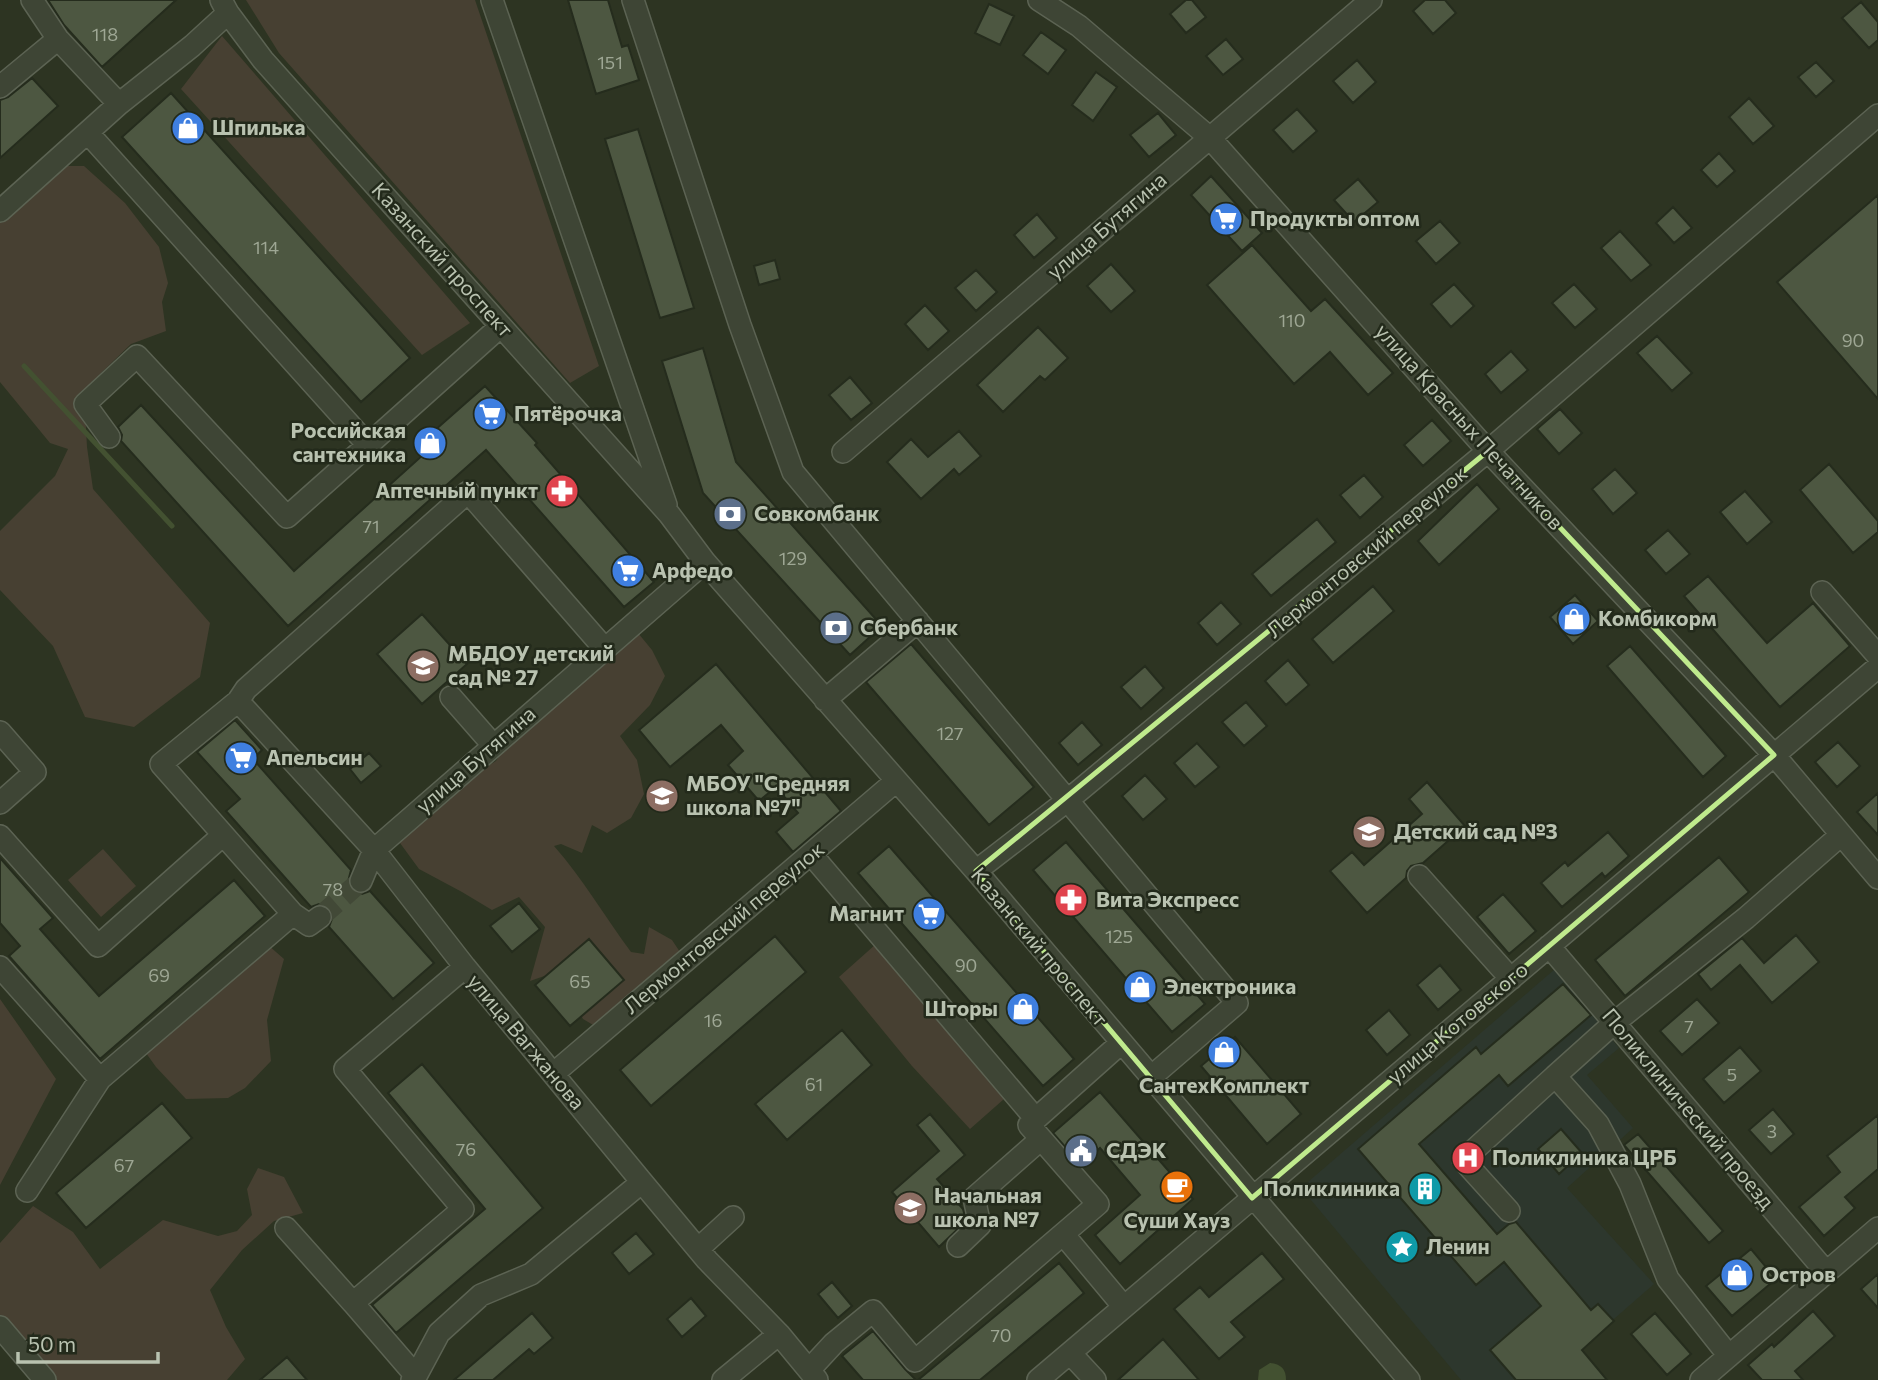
<svg xmlns="http://www.w3.org/2000/svg" width="1878" height="1380" viewBox="0 0 1878 1380" font-family="Commissioner,sans-serif">
<style>
.medical{fill:#2d372d}
.green{fill:#474032}
.water{fill:#435131}
.lines{fill:none;stroke-linecap:round;stroke-linejoin:round}
.stream{stroke:#435131;stroke-width:5}
.building{fill:#4d5741;stroke:#252c1d;stroke-width:2}
.minor-tunnel{stroke:#424937;stroke-width:21;stroke-dasharray:21 10;stroke-linecap:butt}
.minor-casing{stroke:#5c6353;stroke-width:24}
.minor{stroke:#3e4535;stroke-width:21}
.marked{fill:none;stroke:#bfea8d;stroke-width:5;stroke-linejoin:round}
.labels{text-anchor:middle;stroke-width:5;stroke-linejoin:round;paint-order:stroke}
.number-label{font-size:18px;fill:#9ea794}
.poi-label{font-size:21px;font-weight:bold;fill:#b9c2b0;stroke:#232a1b;text-anchor:start}
.street-label{font-size:21px;fill:#b9c2b0;stroke:#232a1b}
</style>
<rect width="100%" height="100%" fill="#2d3422"/>
<path class="medical" d="M1555,969l64,79 -32,27 46,53 -66,60 87,96 -110,96h-83l-160,-192z"/>
<path class="green" d="M246,0h229l124,366 -29,17 -291,-330z
M222,36l248,287 -48,32 -241,-266z
M64,166h20l41,37 34,44 9,36 -6,19 4,29 -35,13 -31,30 -15,36 2,37 6,42 117,134 -10,54 -66,50 -49,-10 -32,-71 -53,-56v-59l55,-55 13,-27 -18,-6 -50,-61v-168z
M638,633l14,17 13,26 -15,29 -30,31 17,24 7,34 -13,24 -24,15 -15,-8 -10,28 -21,-9 -7,2c29,33 51,71 77,106l13,2 5,-27 23,13 12,18 -84,71 -17,-10 -15,-29 -15,-17 -23,8 15,-54 -26,-30 -27,13 -30,-18 -43,-23 -19,-26 5,-14 49,-42 42,-26 12,-19z
M103,849l33,37 -35,31 -33,-37z
M876,944l128,155 -34,30 -58,-63 -73,-89z
M268,945l16,14 -17,61 4,41 -26,27 -17,10 -42,1 -30,-32 -10,-14z
M0,999l56,80 -56,106z
M258,1168l26,9 19,36 -29,8 -32,29 -32,40 16,37 19,32 -18,21h-171l-56,-65v-72l33,-37 40,26 27,37 63,-49 55,16 19,-5 15,-16 -5,-26z"/>
<path class="water" d="M1270,1363c11,1 16,6 16,17h-28l1,-10z"/>
<g class="lines">
<path class="stream" d="M24,366l148,160"/>
</g>
<path class="building" d="M48,0h128l-74,67 -38,-42z
M568,0h40l14,47 6,-2 11,35 -43,14z
M1186,0h6l14,17 -20,16 -16,-19z
M1425,0h20l11,13 -23,21 -20,-23z
M1861,2l17,20v18l-9,8 -27,-30z
M989,4l25,12 -14,29 -25,-12z
M1041,32l25,18 -18,24 -25,-19z
M1226,39l17,20 -20,16 -17,-19z
M1357,60l19,22 -23,21 -20,-22z
M1816,62l18,19 -18,16 -18,-20z
M1096,72l21,15 -24,34 -21,-16z
M32,78l26,28 -58,52v-58l8,-3z
M171,93l239,265 -49,44 -239,-265z
M1749,98l25,28 -21,18 -24,-27z
M1297,109l20,22 -24,21 -20,-22z
M1158,113l18,22 -27,22 -19,-22z
M638,129l56,179 -34,10 -55,-179z
M1719,153l16,18 -18,16 -16,-17z
M1211,176l51,57 -20,18 -51,-56z
M1358,179l20,23 -24,20 -20,-22z
M1878,195v204l-101,-117z
M1673,207l19,21 -18,15 -18,-20z
M1037,214l20,24 -23,20 -20,-23z
M1440,221l20,22 -24,21 -20,-23z
M1620,231l31,34 -20,16 -30,-33z
M1252,245l59,66 14,-12 68,74 -25,22 -38,-43 -36,32 -87,-99z
M775,260l5,19 -21,6 -5,-19z
M1111,264l24,27 -24,21 -24,-26z
M976,270l21,22 -21,19 -21,-23z
M1454,284l20,22 -23,21 -20,-23z
M1574,284l23,25 -22,19 -23,-25z
M925,305l24,26 -21,19 -23,-26z
M1038,327l30,31 -23,22 -5,-4 -37,36 -26,-27z
M1657,336l35,37 -20,18 -35,-38z
M703,348l33,114 146,164 -32,29 -147,-162 -41,-132z
M1511,351l17,19 -27,23 -16,-19z
M850,377l22,26 -21,17 -22,-25z
M485,386l52,57 -2,2 119,137 -30,25 -138,-157 -198,176 -167,-185 1,-6 -4,-8 23,-22 153,166 130,-117 -7,-8z
M1560,409l22,24 -23,21 -22,-25z
M1432,420l19,21 -28,25 -19,-21z
M959,431l22,25 -22,19 -5,-6 -33,30 -34,-37 24,-23 17,18z
M1829,464l49,57v11l-25,21 -53,-63z
M1615,469l22,24 -24,21 -21,-25z
M1364,475l19,22 -23,21 -20,-23z
M1477,484l22,25 -60,56 -21,-24z
M1745,491l27,31 -25,22 -27,-32z
M1317,519l19,23 -65,54 -19,-22z
M1668,530l22,24 -24,20 -21,-24z
M1708,576l59,67 46,-40 37,43 -70,61 -96,-111z
M1373,586l21,25 -61,52 -21,-24z
M1575,595l23,26 -25,23 -23,-27z
M1221,602l20,22 -24,21 -19,-22z
M422,614l45,50 -45,40 -45,-50z
M911,644l123,143 -45,38 -123,-143z
M1630,646l96,110 -23,21 -96,-111z
M1288,660l21,25 -23,20 -21,-24z
M716,664l125,147 -48,41 -17,-20 22,-19 -22,-26 -17,14 -31,-36 15,-14 -22,-26 -51,42 -31,-37z
M1145,666l19,22 -23,21 -20,-22z
M1246,702l21,24 -23,20 -22,-24z
M235,720l27,30 -9,9 98,111 -3,12 3,7 11,5 8,-3 64,72 -41,36 -64,-72 4,-11 -3,-7 -11,-5 -8,3 -85,-96 14,-12 -43,-47z
M1082,722l20,23 -24,20 -19,-22z
M1838,742l22,24 -23,21 -22,-25z
M1197,743l22,24 -24,20 -21,-24z
M369,753l12,13 -20,17 -11,-14z
M1145,775l22,24 -24,21 -21,-24z
M1427,782l38,44 -42,37 -12,3 -4,5 -1,7 -39,35 -37,-42 22,-19 12,13 58,-51 -13,-15z
M1878,793v42l-21,-23z
M1608,832l21,24 -24,21 -3,-4 -40,34 -21,-24 24,-21 3,4z
M1066,842l139,162 -33,28 -139,-162z
M889,846l185,213 -31,27 -185,-213z
M1719,857l30,35 -124,104 -30,-36z
M0,858l53,60 -13,11 59,67 135,-116 31,36 -165,143 -91,-103 11,-10 -20,-23z
M1503,894l33,37 -27,23 -32,-37z
M519,903l21,26 -28,23 -22,-26z
M1796,935l23,27 -47,41 -32,-38 -29,25 -13,-16 44,-36 22,25z
M775,936l31,36 -155,134 -31,-36z
M589,939l35,41 -54,46 -35,-41z
M1440,965l21,25 -23,20 -21,-25z
M1563,984l28,31 -83,71 -9,-11 -80,69 78,90 12,-10 7,-2 75,88 7,-6 16,17 -32,29 25,30h-91l-26,-30 51,-44 -37,-44 -28,23 -118,-136 118,-102 5,7z
M1697,999l22,24 -37,32 -22,-24z
M1389,1010l21,25 -23,20 -21,-25z
M842,1030l30,35 -85,75 -32,-36z
M1235,1037l66,77 -34,30 -66,-78z
M1740,1047l21,24 -37,32 -21,-24z
M422,1064l121,144 -147,125 -24,-28 113,-96 -97,-116z
M1100,1092l93,107 -73,65 -25,-29 45,-40 -40,-47 -19,17 -28,-32z
M162,1103l30,35 -106,90 -30,-35z
M1773,1109l21,25 -23,20 -22,-24z
M930,1114l35,41 -28,24 26,30 3,12 -27,26 -47,-55 47,-41 -22,-26z
M1878,1115v54l-33,28 10,11 -31,28 -25,-29 41,-35 -13,-16z
M1561,1129l21,24 -23,21 -21,-25z
M1638,1134l85,97 -14,12 -85,-98z
M636,1233l18,21 -25,20 -17,-21z
M1751,1249l25,30 -44,37 -26,-30z
M1262,1253l22,26 -53,43 14,15 -26,22 -45,-50 26,-22 9,10z
M1059,1263l25,30 -104,87h-62z
M1878,1274v34l-17,-19z
M832,1282l20,24 -14,12 -20,-24z
M691,1298l15,18 -24,21 -15,-18z
M1813,1311l22,25 -40,35 8,9h-41l-14,-15 24,-21 2,3z
M532,1313l21,25 -19,16 -5,-5 -36,31h-39z
M1655,1313l36,41 -24,21 -36,-41z
M873,1331l32,38 11,11h-53l-21,-24z
M1163,1339l36,41h-81z
M287,1357l20,23h-47z"/>
<g class="lines">
<path class="minor-tunnel" d="M320,917l41,-36"/>
<defs>
<path id="minor" d="M32,0l26,39
M221,0l7,13 35,47 406,454 36,48 271,309 433,509
M492,0l174,505
M633,0l107,325 53,147 444,531 -86,74
M1039,0l40,26 131,112 278,313 286,304 104,123
M0,87l58,-48 61,65 73,-58 36,-33
M88,133l280,312 133,-119
M0,211l119,-107
M109,437l-24,-33 52,-48 150,161 81,-72
M843,452l528,-452
M1822,592l56,64
M451,697l42,48
M825,700l93,-79
M238,701l136,149 91,117 177,215 65,78 72,74 38,46
M0,732l35,40 -35,31
M0,836l98,110 125,-111
M811,854l224,264
M976,871l92,-71 420,-349 390,-336
M1419,876l92,103
M361,881l13,-31 331,-288
M320,917l-11,8 -16,-11 -132,-150 77,-63 8,-12 222,-197 136,156
M1549,946l277,326
M0,967l100,112
M553,1074l343,-293
M27,1191l73,-112 193,-165
M1509,1211l-46,-51 92,-84
M286,1228l67,75
M1063,1234l35,-30 -69,-79 92,-82
M958,1246l22,-21 -6,-27 67,-59
M698,1249l35,-32
M0,1327l45,53
M1070,1353l25,27
M1729,1356l-61,-77 -38,-95 -32,-60 -43,-48 59,-53 132,-105 95,-83
M809,1370l25,-27 39,-32 42,50 148,-127 61,73
M416,1376l-63,-73 110,-94 -118,-140 120,-102
M412,1380l4,-4 23,-43 42,-38 50,-21 111,-92
M723,1380l56,-46
M1038,1380l840,-713
M1701,1380l177,-152"/>
</defs>
<use href="#minor" class="minor-casing"/>
<use href="#minor" class="minor"/>
</g>
<path class="marked" d="M1488,451l286,304 -522,443 -276,-327z"/>
<defs>
<symbol id="shop-disc" viewBox="-11 -11 22 22"><circle r="9.5" fill="#3f7fe0" stroke="#232a1b"/><path d="M-5-2.5h2.3a2.7 3.5 0 0 1 5.4 0H5L5.5 6h-11ZM-1.5-2.5h3a1.5 2.3 0 0 0-3 0Z" fill="#fff"/></symbol>
<symbol id="supermarket-disc" viewBox="-11 -11 22 22"><circle r="9.5" fill="#3f7fe0" stroke="#232a1b"/><path d="M-6-5.5h2.5l.6 2H6L4.5 2H-2.5L-4.4-4H-6ZM-1.5 3.2a1.3 1.3 0 1 0 .1 0ZM3 3.2a1.3 1.3 0 1 0 .1 0Z" fill="#fff"/></symbol>
<symbol id="pharmacy-disc" viewBox="-11 -11 22 22"><circle r="9.5" fill="#e0444e" stroke="#232a1b"/><path d="M-2-6h4v4h4v4h-4v4h-4v-4h-4v-4h4Z" fill="#fff"/></symbol>
<symbol id="bank-disc" viewBox="-11 -11 22 22"><circle r="9.5" fill="#5c6f8a" stroke="#232a1b"/><path d="M-6-4H6V4H-6ZM0-2.3a2.3 2.3 0 1 0 0 4.6a2.3 2.3 0 1 0 0-4.6Z" fill="#fff"/></symbol>
<symbol id="school-disc" viewBox="-11 -11 22 22"><circle r="9.5" fill="#8d6e63" stroke="#232a1b"/><path d="M0-5L7-2L0 1L-7-2ZM-4 1L0 2.5L4 1V4Q0 6-4 4Z" fill="#fff"/></symbol>
<symbol id="civic-disc" viewBox="-11 -11 22 22"><circle r="9.5" fill="#5c6f8a" stroke="#232a1b"/><path d="M-.6-6.5H3V-4.5H.6V-3L4-1V1h2V6H-6V1h2V-1L-.6-3ZM-1.2 2.5V6h2.4V2.5Z" fill="#fff"/></symbol>
<symbol id="hospital-disc" viewBox="-11 -11 22 22"><circle r="9.5" fill="#e0444e" stroke="#232a1b"/><path d="M-5-5h3v3.5h4V-5h3V5h-3V1.5h-4V5h-3Z" fill="#fff"/></symbol>
<symbol id="cafe-disc" viewBox="-11 -11 22 22"><circle r="9.5" fill="#e8710a" stroke="#232a1b"/><path d="M-5.5-4.5H6V0H3Q3 3.5 0 3.5H-2.5Q-5.5 3.5-5.5 0ZM3-3.2v2h1.7v-2ZM-6 4.5H4V6H-6Z" fill="#fff"/></symbol>
<symbol id="building-disc" viewBox="-11 -11 22 22"><circle r="9.5" fill="#0f9aa8" stroke="#232a1b"/><path d="M-4-6H4V6H1V3H-1V6H-4ZM-2.5-4.3h1.7v1.8h-1.7ZM.8-4.3h1.7v1.8H.8ZM-2.5-1h1.7V.8h-1.7ZM.8-1h1.7V.8H.8Z" fill="#fff"/></symbol>
<symbol id="sight-disc" viewBox="-11 -11 22 22"><circle r="9.5" fill="#0f9aa8" stroke="#232a1b"/><path d="M0-6L1.8-2.2L6-1.7L2.9 1.2L3.7 5.4L0 3.3L-3.7 5.4L-2.9 1.2L-6-1.7L-1.8-2.2Z" fill="#fff"/></symbol>
</defs>
<g fill-rule="evenodd">
<use href="#shop-disc" x="169" y="109" width="38" height="38"/>
<use href="#supermarket-disc" x="1207" y="200" width="38" height="38"/>
<use href="#supermarket-disc" x="471" y="395" width="38" height="38"/>
<use href="#shop-disc" x="411" y="424" width="38" height="38"/>
<use href="#pharmacy-disc" x="543" y="472" width="38" height="38"/>
<use href="#bank-disc" x="711" y="495" width="38" height="38"/>
<use href="#supermarket-disc" x="609" y="552" width="38" height="38"/>
<use href="#shop-disc" x="1555" y="600" width="38" height="38"/>
<use href="#bank-disc" x="817" y="609" width="38" height="38"/>
<use href="#school-disc" x="404" y="647" width="38" height="38"/>
<use href="#supermarket-disc" x="222" y="739" width="38" height="38"/>
<use href="#school-disc" x="643" y="777" width="38" height="38"/>
<use href="#school-disc" x="1350" y="813" width="38" height="38"/>
<use href="#pharmacy-disc" x="1052" y="881" width="38" height="38"/>
<use href="#supermarket-disc" x="910" y="895" width="38" height="38"/>
<use href="#shop-disc" x="1121" y="968" width="38" height="38"/>
<use href="#shop-disc" x="1004" y="990" width="38" height="38"/>
<use href="#shop-disc" x="1205" y="1033" width="38" height="38"/>
<use href="#civic-disc" x="1062" y="1132" width="38" height="38"/>
<use href="#hospital-disc" x="1449" y="1139" width="38" height="38"/>
<use href="#cafe-disc" x="1158" y="1168" width="38" height="38"/>
<use href="#building-disc" x="1406" y="1170" width="38" height="38"/>
<use href="#school-disc" x="891" y="1189" width="38" height="38"/>
<use href="#sight-disc" x="1383" y="1228" width="38" height="38"/>
<use href="#shop-disc" x="1718" y="1256" width="38" height="38"/>
</g>
<g class="labels">
<g class="number-label">
<text x="105" y="41">118</text>
<text x="610" y="69">151</text>
<text x="266" y="254">114</text>
<text x="1292" y="327">110</text>
<text x="1853" y="347">90</text>
<text x="371" y="533">71</text>
<text x="793" y="565">129</text>
<text x="950" y="740">127</text>
<text x="333" y="896">78</text>
<text x="1119" y="943">125</text>
<text x="966" y="972">90</text>
<text x="159" y="982">69</text>
<text x="580" y="988">65</text>
<text x="713" y="1027">16</text>
<text x="1689" y="1033">7</text>
<text x="1732" y="1081">5</text>
<text x="814" y="1091">61</text>
<text x="1772" y="1138">3</text>
<text x="466" y="1156">76</text>
<text x="124" y="1172">67</text>
<text x="1001" y="1342">70</text>
</g>
<g class="poi-label">
<text x="212" y="135">Шпилька</text>
<text x="1250" y="226">Продукты оптом</text>
<text x="514" y="421">Пятёрочка</text>
<text x="406" y="438" text-anchor="end">Российская<tspan x="406" dy="24">сантехника</tspan></text>
<text x="538" y="498" text-anchor="end">Аптечный пункт</text>
<text x="754" y="521">Совкомбанк</text>
<text x="652" y="578">Арфедо</text>
<text x="1598" y="626">Комбикорм</text>
<text x="860" y="635">Сбербанк</text>
<text x="448" y="661">МБДОУ детский<tspan x="448" dy="24">сад № 27</tspan></text>
<text x="266" y="765">Апельсин</text>
<text x="686" y="791">МБОУ "Средняя<tspan x="686" dy="24">школа №7"</tspan></text>
<text x="1394" y="839">Детский сад №3</text>
<text x="1096" y="907">Вита Экспресс</text>
<text x="904" y="921" text-anchor="end">Магнит</text>
<text x="1164" y="994">Электроника</text>
<text x="998" y="1016" text-anchor="end">Шторы</text>
<text x="1224" y="1093" text-anchor="middle">СантехКомплект</text>
<text x="1106" y="1158">СДЭК</text>
<text x="1492" y="1165">Поликлиника ЦРБ</text>
<text x="1400" y="1196" text-anchor="end">Поликлиника</text>
<text x="934" y="1203">Начальная<tspan x="934" dy="24">школа №7</tspan></text>
<text x="1177" y="1228" text-anchor="middle">Суши Хауз</text>
<text x="1426" y="1254">Ленин</text>
<text x="1762" y="1282">Остров</text>
</g>
<g class="street-label">
<text transform="translate(1107 226) rotate(-41)" y="7">улица Бутягина</text>
<text transform="translate(442 260) rotate(48)" y="7">Казанский проспект</text>
<text transform="translate(1469 427) rotate(48)" y="7">улица Красных Печатников</text>
<text transform="translate(1367 552) rotate(-40)" y="7">Лермонтовский переулок</text>
<text transform="translate(476 760) rotate(-41)" y="7">улица Бутягина</text>
<text transform="translate(724 928) rotate(-40)" y="7">Лермонтовский переулок</text>
<text transform="translate(1039 947) rotate(50)" y="7">Казанский проспект</text>
<text transform="translate(1458 1023) rotate(-40)" y="7">улица Котовского</text>
<text transform="translate(526 1042) rotate(50)" y="7">улица Вагжанова</text>
<text transform="translate(1688 1109) rotate(50)" y="7">Поликлинический проезд</text>
</g>
</g>
<path d="M18 1352v10h140v-10" fill="none" stroke="#b9c2b0" stroke-width="3.5"/>
<text x="28" y="1352" font-size="21" fill="#b9c2b0" stroke="#232a1b" stroke-width="5" paint-order="stroke">50 m</text>
</svg>
